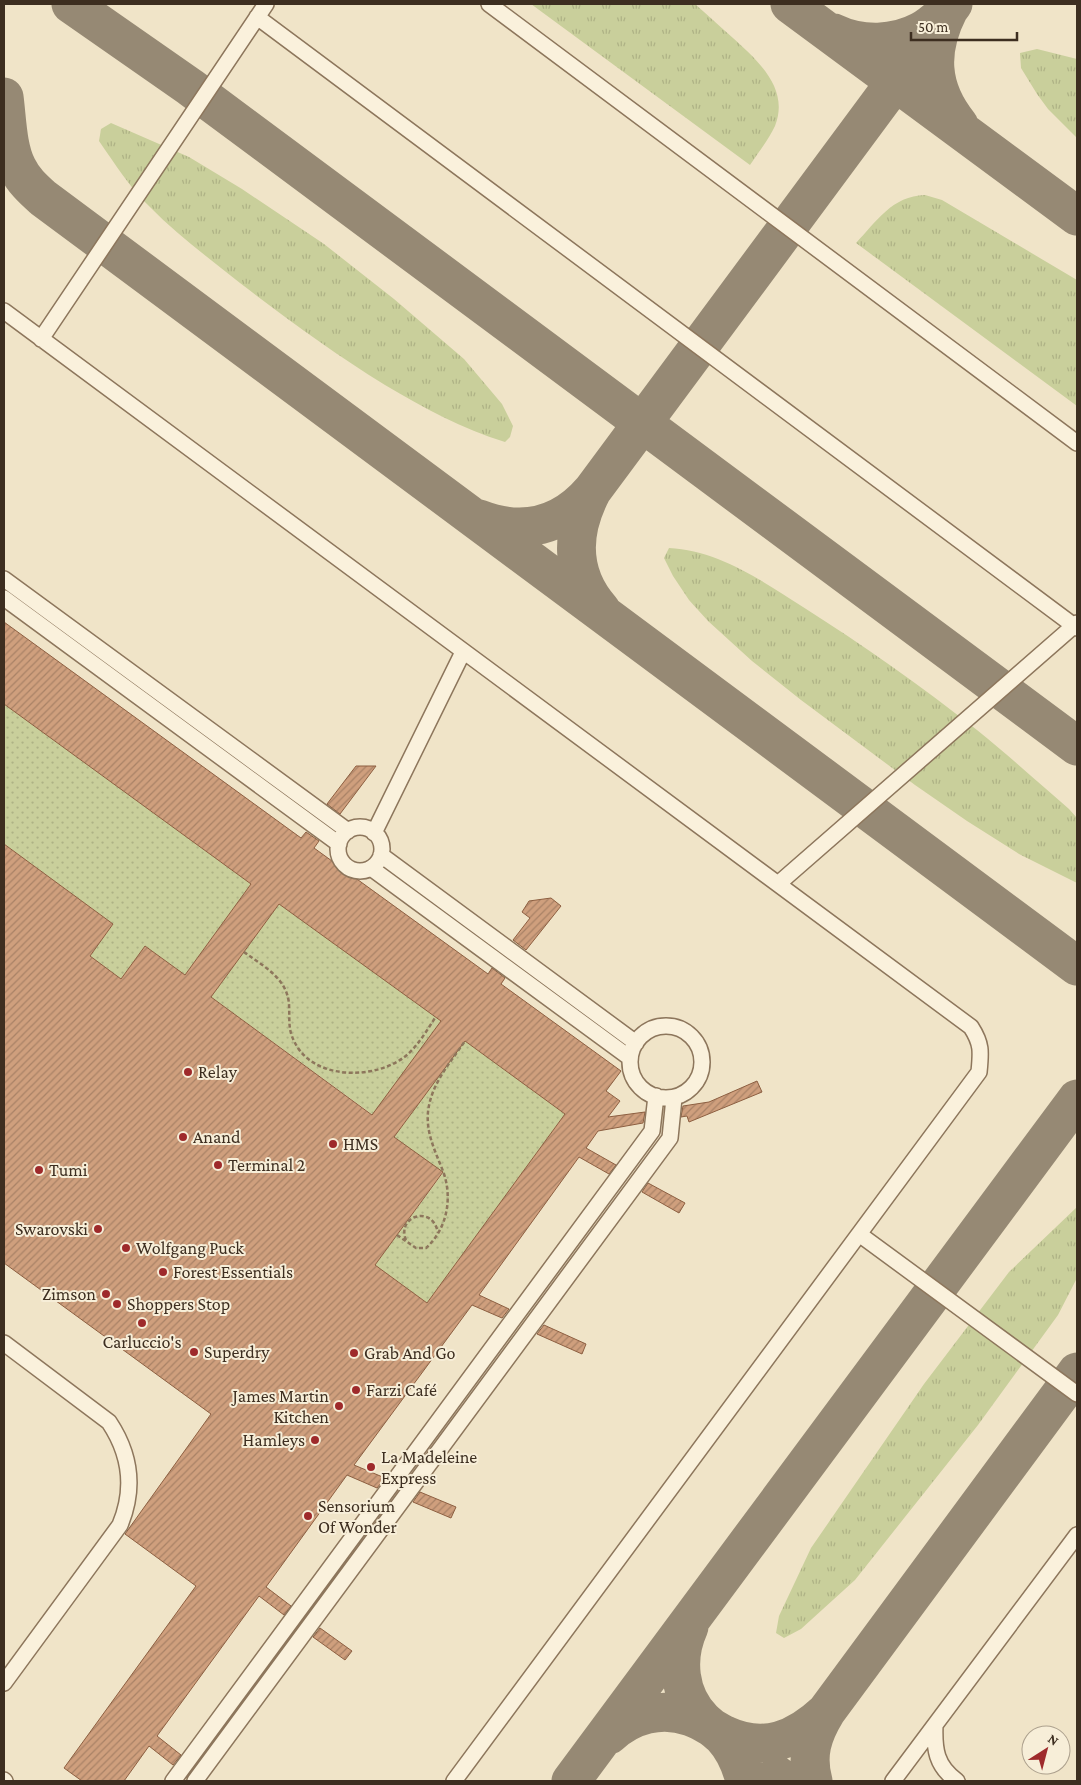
<svg xmlns="http://www.w3.org/2000/svg" width="1081" height="1785" viewBox="0 0 1081 1785" font-family="'Crimson Pro',serif">
<style>
.grass{fill:url(#grass-tufts)}
.garden{fill:url(#garden-dots)}
.lines{fill:none;stroke-linecap:round;stroke-linejoin:round}
.taxiway{stroke:#968974;stroke-width:39}
.building{fill:url(#building-hatch);stroke:#8d5f41;fill-rule:evenodd}
.minor-casing{stroke:#8d765c;stroke-width:18}
.path{stroke:#8d765c;stroke-width:2.5;stroke-dasharray:4 2.5;stroke-linecap:butt}
.minor{stroke:#faf1dc;stroke-width:15}
.poi-dot{fill:#9e2a2b;stroke:#f7eed8;stroke-width:2}
.labels{text-anchor:middle;stroke-width:4;stroke-linejoin:round;paint-order:stroke}
.poi-label{font-size:18px;fill:#3d2e20;stroke:#f7eed8;text-anchor:start}
</style>
<defs>
<pattern id="grass-tufts" width="24" height="20" patternUnits="userSpaceOnUse" patternTransform="scale(1.25)"><rect width="24" height="20" fill="#c9cf9b"/><path d="M3 7l-1-3M5 7V3M7 7l1-3M15 17l-1-3M17 17v-4M19 17l1-3" fill="none" stroke="#aeb285"/></pattern>
<pattern id="garden-dots" width="8" height="8" patternUnits="userSpaceOnUse" patternTransform="scale(1.25)"><rect width="8" height="8" fill="#c9cf9b"/><path d="M2 2h.1M6 6h.1" fill="none" stroke="#aeb285" stroke-width="1.8" stroke-linecap="round"/></pattern>
<pattern id="building-hatch" width="6" height="6" patternUnits="userSpaceOnUse" patternTransform="scale(1.25)"><rect width="6" height="6" fill="#cf9f7d"/><path d="M-1 1l2-2M0 6l6-6M5 7l2-2" fill="none" stroke="#a98266"/></pattern>
</defs>
<rect width="100%" height="100%" fill="#f0e4c8"/>
<path class="grass" d="M531,4h164c13,11 25,23 38,34 24,22 57,50 42,88 -6,13 -17,27 -25,39z
M1037,49l40,10v79l-29,-29 -11,-15 -16,-26 -1,-15z
M111,123l78,34 53,32 82,55 70,55 70,60 38,45 11,22 -3,11 -5,5c-43,-13 -81,-34 -120,-57 -50,-31 -98,-66 -145,-102 -31,-25 -63,-48 -90,-76 -20,-19 -35,-43 -51,-66l2,-12z
M925,195l17,5 135,80v126l-221,-163c21,-22 36,-47 69,-48z
M669,548c49,2 95,34 134,59 60,38 118,79 174,123 31,25 62,53 92,79l8,9v65l-58,-29 -52,-33 -52,-36 -114,-85 -49,-39 -44,-40 -19,-21 -16,-24 -9,-18z
M1077,1207v71l-19,37 -80,110 -123,155 -54,49 -17,9 -8,-5 3,-17 32,-68 113,-164 85,-112z"/>
<path class="garden" d="M4,704l247,180 -66,91 -40,-29 -24,33 -31,-23 23,-32 -109,-80z
M279,904l162,117 -68,94 -162,-118z
M465,1041l100,73 -138,189 -52,-38 68,-92 -49,-36z"/>
<g class="lines">
<path class="taxiway" d="M71,4l119,83 887,659
M790,4l287,212
M834,33c27,13 61,12 87,-2 11,-6 19,-14 28,-22 -21,41 -20,79 10,116
M4,97c3,22 3,50 13,70 6,13 16,22 26,31l1034,768
M592,491l361,-487
M479,519c44,17 83,7 113,-28 -21,40 -23,83 9,119
M689,1627c-14,31 -11,68 14,93 6,6 14,11 20,17 12,13 18,28 22,44
M609,1735c22,-20 52,-29 82,-18 12,4 22,12 34,18 39,18 71,5 101,-23
M727,1739l58,42
M571,1781l506,-682
M813,1781c-7,-26 -1,-46 13,-69l251,-340"/>
</g>
<path class="building" d="M4,622l297,216 5,-6 13,9 -5,7 174,126 4,-6 13,10 -4,6 120,87 -15,20 14,10 -12,16 37,-5 -2,11 -45,8 -12,17 30,17 -7,9 -30,-17 -100,138 30,14 -7,9 -30,-13 -118,160 31,13 -8,10 -30,-13 -81,112 25,19 -7,9 -25,-19 -102,140 24,19 -8,10 -24,-19 -25,35h-42l-18,-13 132,-182 -71,-52 86,-120 -207,-151v-419l109,80 -23,32 31,23 24,-33 40,29 66,-91 -247,-180zM279,904l162,117 -69,94 -161,-118zM465,1041l100,73 -138,189 -52,-38 68,-93 -49,-35z
M356,766h20l-36,48 -13,-10z
M551,898l10,8 -35,44 -13,-10 17,-22 -8,-6 7,-11z
M757,1081l5,11 -73,30 -2,-6 -6,1 2,-11 26,-4z
M648,1183l37,20 -6,10 -37,-21z
M544,1325l42,19 -4,10 -45,-20z
M420,1492l36,15 -5,11 -38,-16z
M320,1628l32,23 -7,9 -32,-23z"/>
<g class="lines">
<defs>
<path id="minor" d="M489,4l588,439
M257,17l820,611
M4,311l967,716c11,17 10,25 8,45l-525,709
M41,339l225,-335
M4,579l344,252
M4,598l335,246
M338 849a22 22 0 1 1 44 0a22 22 0 1 1-44 0Z
M374,833l89,-181
M381,855l255,188
M371,868l259,190
M778,884l299,-261
M630 1062a36 36 0 1 1 72 0a36 36 0 1 1-72 0Z
M859,1234l218,160
M4,1343l105,79c22,33 26,67 11,103l-116,158
M935,1725c-1,24 1,41 22,56
M4,1780l1,1
M173,1781l479,-650 4,-35
M195,1781l475,-643 4,-40
M893,1781l184,-246"/>
</defs>
<use href="#minor" class="minor-casing"/>
<path class="path" d="M244,952c19,14 43,26 45,52 1,19 -2,27 9,44 22,33 82,31 110,6 11,-10 19,-24 27,-36
M397,1235l19,13h10c21,-19 27,-50 17,-77 -8,-20 -17,-38 -15,-59 3,-28 22,-49 37,-71
M406,1240c-10,-24 27,-36 32,-7"/>
<use href="#minor" class="minor"/>
</g>
<g class="poi-dot">
<circle cx="188" cy="1072" r="5"/>
<circle cx="183" cy="1137" r="5"/>
<circle cx="333" cy="1144" r="5"/>
<circle cx="218" cy="1165" r="5"/>
<circle cx="39" cy="1170" r="5"/>
<circle cx="98" cy="1229" r="5"/>
<circle cx="126" cy="1248" r="5"/>
<circle cx="163" cy="1272" r="5"/>
<circle cx="106" cy="1294" r="5"/>
<circle cx="117" cy="1304" r="5"/>
<circle cx="142" cy="1323" r="5"/>
<circle cx="194" cy="1352" r="5"/>
<circle cx="354" cy="1353" r="5"/>
<circle cx="356" cy="1390" r="5"/>
<circle cx="339" cy="1406" r="5"/>
<circle cx="315" cy="1440" r="5"/>
<circle cx="371" cy="1467" r="5"/>
<circle cx="308" cy="1516" r="5"/>
</g>
<g class="labels">
<g class="poi-label">
<text x="198" y="1078">Relay</text>
<text x="193" y="1143">Anand</text>
<text x="343" y="1150">HMS</text>
<text x="228" y="1171">Terminal 2</text>
<text x="49" y="1176">Tumi</text>
<text x="88" y="1235" text-anchor="end">Swarovski</text>
<text x="136" y="1254">Wolfgang Puck</text>
<text x="173" y="1278">Forest Essentials</text>
<text x="96" y="1300" text-anchor="end">Zimson</text>
<text x="127" y="1310">Shoppers Stop</text>
<text x="142" y="1348" text-anchor="middle">Carluccio's</text>
<text x="204" y="1358">Superdry</text>
<text x="364" y="1359">Grab And Go</text>
<text x="366" y="1396">Farzi Café</text>
<text x="329" y="1402" text-anchor="end">James Martin<tspan x="329" dy="21">Kitchen</tspan></text>
<text x="305" y="1446" text-anchor="end">Hamleys</text>
<text x="381" y="1463">La Madeleine<tspan x="381" dy="21">Express</tspan></text>
<text x="318" y="1512">Sensorium<tspan x="318" dy="21">Of Wonder</tspan></text>
</g>
</g>
<rect width="1081" height="1785" fill="none" stroke="#3d2e20" stroke-width="10"/>
<g transform="translate(1046 1750) rotate(36)"><circle r="24" fill="#f7eed8" stroke="#ada18e"/>
<path d="M0-4L9 19L0 12L-9 19Z" fill="#9e2a2b"/>
<text y="-8" font-size="14" font-weight="bold" text-anchor="middle" fill="#3d2e20">N</text>
</g>
<path d="M911 32v8h106v-8" fill="none" stroke="#3d2e20" stroke-width="2.5"/>
<text x="918" y="32" font-size="15" fill="#3d2e20" stroke="#f7eed8" stroke-width="4" paint-order="stroke">50 m</text>
</svg>
